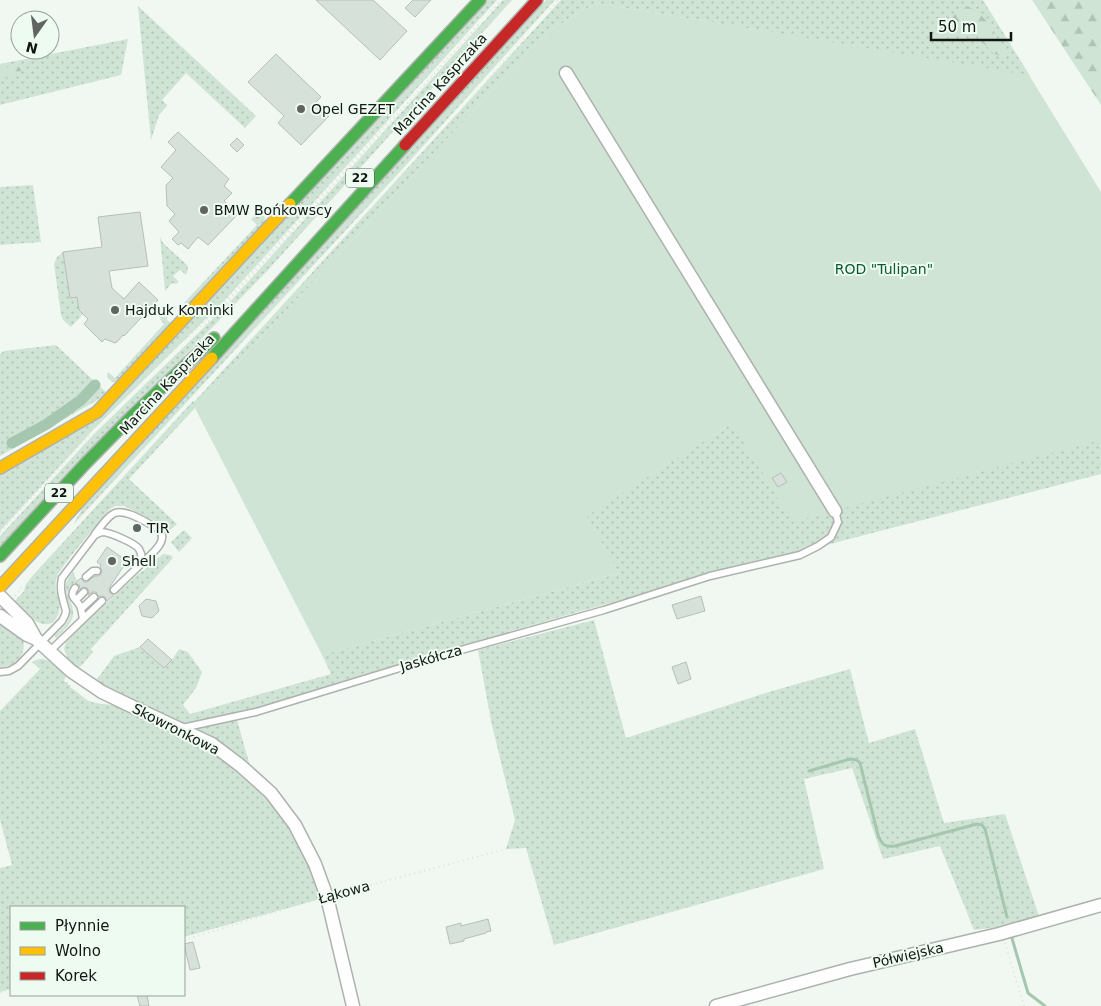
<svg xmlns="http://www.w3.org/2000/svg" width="1101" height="1006" viewBox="0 0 1101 1006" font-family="'DejaVu Sans',sans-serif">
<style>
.grass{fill:url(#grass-dots)}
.forest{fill:url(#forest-firs)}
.garden{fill:#cfe4d4}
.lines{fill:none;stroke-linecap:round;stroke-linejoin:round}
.stream{stroke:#a5c7af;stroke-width:3}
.canal{stroke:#a5c7af;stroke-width:11}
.building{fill:#d6e2d9;stroke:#b8bdb9}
.lane-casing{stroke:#adb2ae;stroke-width:9}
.street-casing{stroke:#adb2ae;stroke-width:15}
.fast-casing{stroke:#adb2ae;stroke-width:14}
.slow-casing{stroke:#adb2ae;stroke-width:14}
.jam-casing{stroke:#adb2ae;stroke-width:14}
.path{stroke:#dde0de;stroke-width:2;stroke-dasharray:1 4;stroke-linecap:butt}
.lane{stroke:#fdfefd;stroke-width:6}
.street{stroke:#fdfefd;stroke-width:12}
.fast{stroke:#4caf50;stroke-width:11}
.slow{stroke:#ffc107;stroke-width:11}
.jam{stroke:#c62828;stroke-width:11}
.poi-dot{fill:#606561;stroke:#eefbf1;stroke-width:2}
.labels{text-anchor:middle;stroke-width:4;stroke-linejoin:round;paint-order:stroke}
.shield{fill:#eefbf1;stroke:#545b56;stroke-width:1}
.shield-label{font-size:12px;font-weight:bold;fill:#121613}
.street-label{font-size:14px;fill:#121613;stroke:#eefbf1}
.poi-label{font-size:14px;fill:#121613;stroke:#eefbf1;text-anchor:start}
.park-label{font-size:14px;fill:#0b5930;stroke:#eefbf1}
</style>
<defs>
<pattern id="grass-dots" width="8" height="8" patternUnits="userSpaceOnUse" patternTransform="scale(1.25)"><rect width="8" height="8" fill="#cfe4d4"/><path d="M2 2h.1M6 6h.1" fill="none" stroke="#b1c3b5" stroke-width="1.8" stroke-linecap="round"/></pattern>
<pattern id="forest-firs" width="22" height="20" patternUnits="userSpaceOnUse" patternTransform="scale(1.25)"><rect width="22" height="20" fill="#cfe4d4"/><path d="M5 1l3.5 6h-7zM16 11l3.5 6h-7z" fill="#b1c3b5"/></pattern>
</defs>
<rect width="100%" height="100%" fill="#f1f8f2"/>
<path class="grass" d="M484,0h13l-273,301 -131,129 -93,101v-56l94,-55z
M503,0h9l-243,269 -269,277v-10l94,-102 134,-130z
M546,0h9l-158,175 -324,350 9,-16z
M561,0h422l47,76 -434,-73 -50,30 -351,375 -66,71 48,45 -9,8 -5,-7 -39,-19h-9l-6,4c-10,12 -20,24 -30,36 -7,9 -15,18 -21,28 -7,15 4,25 1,38 -1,4 -4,8 -6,10 -13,9 -31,-12 -39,-20l10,-11 2,-7 8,-10 159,-173 1,1z
M138,6l118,110 -11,12 -59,-55 -24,27 5,5v1l-8,9 -8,25z
M128,39l-7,36 -121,30v-41z
M33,185l8,57 -41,3v-58z
M257,214c10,0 10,7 5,14l-143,154h-7l-4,-4 -1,-4 1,-2 7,6 49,-54c-6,-7 -6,-8 2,-14l1,10 4,3 15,-17 -2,-3 73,-78 -6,-6z
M160,237l3,6 24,22 1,4 -2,6 -6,-5 -7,6 6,6 -3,2 -4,-1 -7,8z
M63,252l7,46 7,-1 2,13 4,4 -12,13 -8,-7 -2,-5 -7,-51 3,-7z
M56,345l52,49 -108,62v-102l4,-3z
M732,423l369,17v34c-256,66 -512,131 -764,209l1,3 -102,30 17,61 18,16 56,104 -143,40v-30h-173v82l-11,3v-124l12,-3 -12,-45v-109l40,-42 -8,-7c14,-9 25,4 35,13l-3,5 1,2h3v3h3l-1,2c7,4 13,11 19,14 9,4 31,4 42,5l-1,-4 -35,-20 19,-26 26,-9 24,21 8,-8 7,-11 9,3 14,20 -6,16 -13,17 7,9 141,-40 -9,-19 297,-82 -33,-57z
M184,530l8,8 -13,14 -8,-10z
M163,554l8,1 2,3 -82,91 2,3 -12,14 -4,2 -9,-9 -3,-7 -1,-4 2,-6 13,-14 58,-53 7,-5z
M73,572l4,8 -8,8 -2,5c11,23 7,28 -11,45l-2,-2c5,-5 11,-9 14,-15 6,-11 -3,-23 -2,-35 0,-6 4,-10 7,-14z
M594,620l32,118 146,-47 78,-22 19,74 46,-14 29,94 61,-9 36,108 -67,8 -34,-84 -57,13 -31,-91 -48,11 20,90 -270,76 -28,-97 -20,1 9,-29 -24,-99 -13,-71z
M0,622l23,18c4,15 -8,27 -23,27z"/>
<path class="forest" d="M1032,0h69v105z
M962,6l7,1 9,5 14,15 5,12 11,14 -8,3 -7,-3 -17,-18 -13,-3 -13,4 -11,7 -7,-5 6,-11 13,-9z
M14,66l6,2 1,3 -1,4 -5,2 -15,2v-10z"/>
<path class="garden" d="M596,3l433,72 72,117v248l-309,82 -60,-99 -145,93 32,57 -297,82 -127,-247 351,-375z"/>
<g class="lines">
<path class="stream" d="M809,771l41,-12 7,1 3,3 18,72c4,10 6,12 17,11l82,-22 5,1 3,4 22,88
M1011,935l17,58 17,13"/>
<path class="canal" d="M12,443l35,-19 34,-24 14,-15"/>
</g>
<path class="building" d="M316,0h57l34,31 -27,29z
M413,0h18l-16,17 -10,-9z
M276,54l45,43 -6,6 14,13 -28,29 -23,-22 6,-7 -36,-34z
M178,132l51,47 -5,7 8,7 -8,8 14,13 -30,31 -10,-8 -10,12 -7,-6 -3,2 -6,-6 7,-7 -10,-11 6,-7 -8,-8 -1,-21 7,-7 -12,-11 15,-17 -8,-8z
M237,138l7,7 -7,7 -7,-7z
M140,212l8,54 -39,5 3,17 12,11 15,-17 19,18 -34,36 -1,-1 -6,7 -2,1 -10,-4 -3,3 -18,-18 4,-5 -9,-9 -2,-13 -7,1 -7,-46 39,-5 -4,-30z
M781,473l6,9 -9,5 -6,-9z
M107,547l20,14 -18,27 1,5 4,2 -7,6 -2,-4 -4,-1 -2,1 -3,-5h-4l-4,3 1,-4 -2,-3 -4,-1 -3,2 -1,-4 -4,-2 6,-5 3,4h3l8,-6h4l2,-2 1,-3 -2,-4 1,-2 -4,-3z
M701,596l4,15 -28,8 -5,-14z
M146,599l10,2 3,10 -7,7 -10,-2 -3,-10z
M148,639l24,21 -8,8 -24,-21z
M686,662l5,17 -13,5 -6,-17z
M488,919l3,12 -5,1v1l-22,6v2l-14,3 -4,-17 15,-4v3z
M193,942l7,26 -10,2 -6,-26z
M137,995h10l2,11h-9z"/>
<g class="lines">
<defs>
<path id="lane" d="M95,534c5,-6 11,-16 18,-20 11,-7 34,9 44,14 15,12 -7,27 -16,36
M86,577l7,-6h4
M75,588c-7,9 2,11 5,18 2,4 2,9 3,13
M76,600l8,-8
M81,609l13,-12
M50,651l52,-50
M0,672l9,-1 9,-5 44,-45 3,-6 1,-4c-3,-11 -7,-22 -4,-33l32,-42c3,-2 4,-3 8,-4 7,0 33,11 37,17 3,5 3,11 1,16l-26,25
M182,728l74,-16 180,-55 168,-47 106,-34 90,-21 18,-9 13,-9 7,-15 -3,-11"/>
<path id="street" d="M566,73l269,438
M0,596l27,27 9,16
M0,616l27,19 9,4 35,32 31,21 29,14 49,23 32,15 29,22 30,27 24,32 20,39 12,33 26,109
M716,1006l134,-37 149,-35 102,-29"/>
<path id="fast" d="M290,204l190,-204
M212,358l193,-213
M0,556l85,-92 47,-48 82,-78"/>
<path id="slow" d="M0,468l97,-56 193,-208
M0,587l212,-229"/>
<path id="jam" d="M405,145l132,-145"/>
</defs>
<use href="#lane" class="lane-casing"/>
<use href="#street" class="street-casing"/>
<use href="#fast" class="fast-casing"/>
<use href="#slow" class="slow-casing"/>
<use href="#jam" class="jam-casing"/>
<path class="path" d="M550,9l8,-9
M491,11l10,-11
M577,67l35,-19 381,66 108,179
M621,139l113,-70
M448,146l107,-67
M600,151l-270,166 92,146 -119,70 39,77 392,-242
M664,212l125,-77
M315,269l123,-132 86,-98
M710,284l207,-130 -38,-60
M205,325l22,-22 254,-281
M185,340l40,-38 164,-182
M753,356l282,-173
M1034,385l17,26 50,-14
M237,405l27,54
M797,429l281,-173
M422,463l269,-168
M527,495l49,81
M842,502l259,-158
M0,532l91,-99
M303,533l-39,-74 381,-235
M460,537l36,57
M15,596l6,-7 1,-3
M0,776l161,-42
M337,894l169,-45
M184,940l131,-40
M1005,943l19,63
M0,992l11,-3"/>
<use href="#lane" class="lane"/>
<use href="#street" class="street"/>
<use href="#fast" class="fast"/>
<use href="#slow" class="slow"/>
<use href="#jam" class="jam"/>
</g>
<g class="poi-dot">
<circle cx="301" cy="109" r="5"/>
<circle cx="204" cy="210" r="5"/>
<circle cx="115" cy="310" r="5"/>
<circle cx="137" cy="528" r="5"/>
<circle cx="112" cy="561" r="5"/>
</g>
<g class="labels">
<g class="shield">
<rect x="346" y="168.5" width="28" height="19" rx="4"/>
<rect x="45" y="483.5" width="28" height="19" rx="4"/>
</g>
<g class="shield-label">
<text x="360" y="182">22</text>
<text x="59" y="497">22</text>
</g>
<g class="street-label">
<text transform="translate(440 84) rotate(-48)" y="5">Marcina Kasprzaka</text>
<text transform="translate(167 384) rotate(-47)" y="5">Marcina Kasprzaka</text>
<text transform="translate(431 658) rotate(-16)" y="5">Jaskółcza</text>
<text transform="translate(176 729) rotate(27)" y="5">Skowronkowa</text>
<text transform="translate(344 892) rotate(-15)" y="5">Łąkowa</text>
<text transform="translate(908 955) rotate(-13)" y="5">Półwiejska</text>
</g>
<g class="poi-label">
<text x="311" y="114">Opel GEZET</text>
<text x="214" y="215">BMW Bońkowscy</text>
<text x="125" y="315">Hajduk Kominki</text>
<text x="147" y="533">TIR</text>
<text x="122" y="566">Shell</text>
</g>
<g class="park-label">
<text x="884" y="274">ROD "Tulipan"</text>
</g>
</g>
<rect x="10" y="906" width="175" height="90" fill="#eefbf1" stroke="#969f98"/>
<rect x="20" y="922" width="25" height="8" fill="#4caf50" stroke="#969f98"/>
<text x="55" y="931" font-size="15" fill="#121613">Płynnie</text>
<rect x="20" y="947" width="25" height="8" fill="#ffc107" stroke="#969f98"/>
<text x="55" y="956" font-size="15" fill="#121613">Wolno</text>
<rect x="20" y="972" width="25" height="8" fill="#c62828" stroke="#969f98"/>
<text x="55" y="981" font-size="15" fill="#121613">Korek</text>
<g transform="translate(35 35) rotate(194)"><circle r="24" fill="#eefbf1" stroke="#969f98"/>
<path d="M0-4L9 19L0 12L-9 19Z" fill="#606561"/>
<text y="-8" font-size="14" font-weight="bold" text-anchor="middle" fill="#121613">N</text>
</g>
<path d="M931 32v8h80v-8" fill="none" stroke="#121613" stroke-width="2.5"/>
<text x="938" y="32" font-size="15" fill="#121613" stroke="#eefbf1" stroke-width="4" paint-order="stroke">50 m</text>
</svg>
